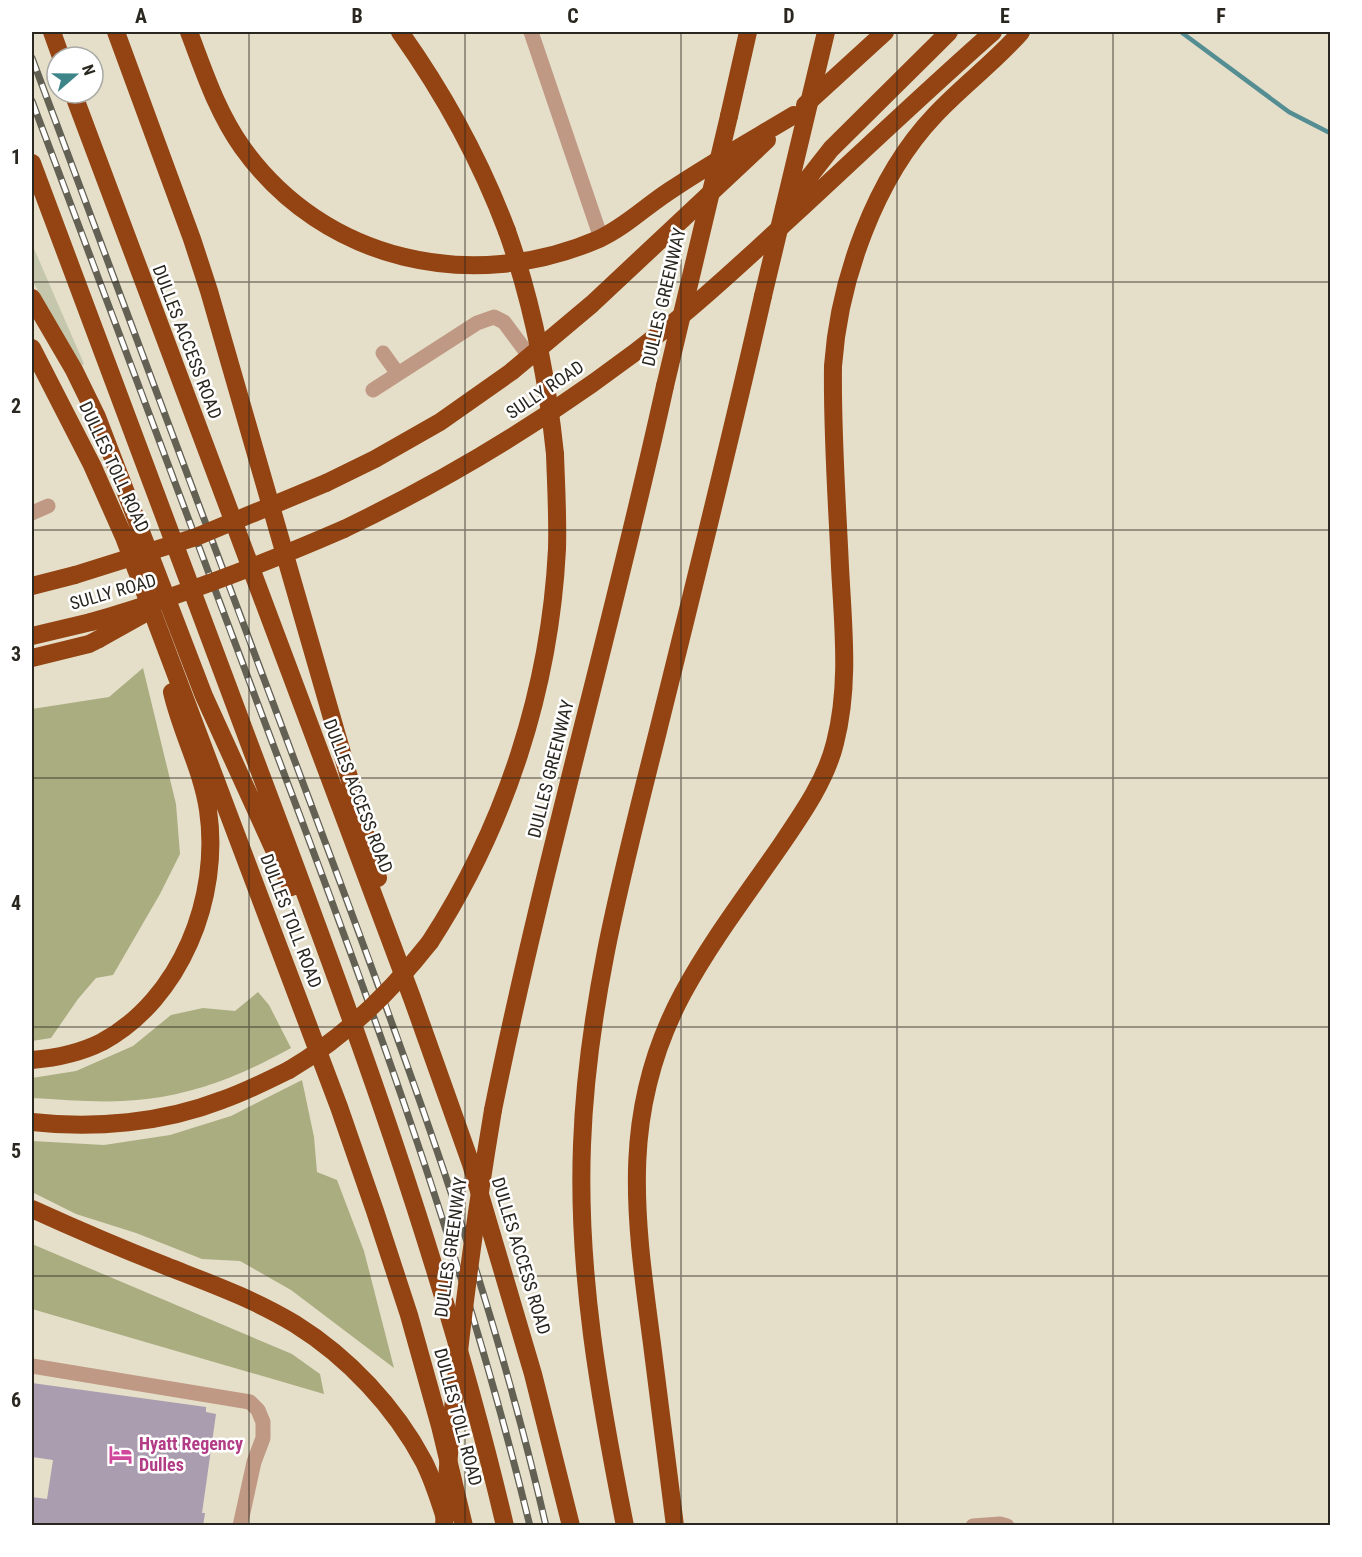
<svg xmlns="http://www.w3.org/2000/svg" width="1362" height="1557" viewBox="0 0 1362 1557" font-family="'Roboto Condensed',sans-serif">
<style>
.green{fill:#c4c7ab}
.forest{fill:#aaad80}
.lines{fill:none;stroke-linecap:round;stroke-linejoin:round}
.stream{stroke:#558e92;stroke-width:4.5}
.building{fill:#a99daf}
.minor{stroke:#c09985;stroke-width:15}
.highway{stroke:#934412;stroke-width:18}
.rail-casing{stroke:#636054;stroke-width:7}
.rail{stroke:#fff;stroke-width:4.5;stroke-dasharray:14;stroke-linecap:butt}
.highway-bridge{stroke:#934412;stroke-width:18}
.grid{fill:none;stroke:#29271f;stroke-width:1.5;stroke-opacity:0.55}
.labels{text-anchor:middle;stroke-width:5;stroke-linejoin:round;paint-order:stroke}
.street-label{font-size:18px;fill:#29271f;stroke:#fff}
.hotel-label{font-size:18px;font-weight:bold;fill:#b23c85;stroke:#fff;text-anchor:start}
.neatline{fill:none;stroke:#29271f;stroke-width:2}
.grid-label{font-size:20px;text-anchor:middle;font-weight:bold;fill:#29271f}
</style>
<rect width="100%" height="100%" fill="#e5dfca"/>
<path class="green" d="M32,244l52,120 -3,2 -49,-86z"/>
<path class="forest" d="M143,668l33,136 4,50 -20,40 -47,81 -17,3 -18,21 -27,39 -19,3v-332l77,-12z
M258,992l11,13 22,43c-45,25 -92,45 -144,51 -38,5 -78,1 -115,-1v-20l44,-7 57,-25 38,-31 32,-7 32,3z
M302,1080l12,57 3,35 20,8 27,71 30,117 -103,-78 -51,-29 -38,-2 -66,-26 -60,-19 -44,-22v-51l72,4 66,-10 61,-19z
M32,1244l260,110 28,20 4,20 -292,-85z"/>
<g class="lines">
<path class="stream" d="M1181,32l108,80 41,21"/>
</g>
<path class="building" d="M32,1383l174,24v5l10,2 -14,99h3l-2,13h-171v-29l15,2 6,-39 -21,-3z"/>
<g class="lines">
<path class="minor" d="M531,32l70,206
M383,353l15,21
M373,390l104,-67 17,-6 10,5 26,35
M32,513l16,-7
M32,1366l218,36 8,8 5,12v16l-9,24 -14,64
M973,1526l27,-2 7,2"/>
<path class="highway" d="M52,32l9,25
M116,32l76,207 17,52 169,587
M189,32c15,39 28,80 53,115 82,115 230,147 357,92 28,-13 49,-35 75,-51 39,-26 80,-49 120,-73
M400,32c44,62 80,127 107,199
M73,93l339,905 59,166 62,210 38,152
M805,105l80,-73
M729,116l19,-84
M32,163c75,201 151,403 226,604 94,249 186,499 247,759
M784,209l47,-60 118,-117
M32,298l42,72 23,47 107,279 87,191
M32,348l60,117 32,72 215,570 36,104 34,104 31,111 24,100
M326,483l49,-24 65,-37 71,-50 81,-68 175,-164
M344,529c117,-56 228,-125 330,-207 42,-34 82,-72 122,-109 65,-60 130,-122 197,-181
M32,586l43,-11
M32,636l59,-14
M32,658l57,-14 10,-5
M430,942c76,-117 120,-254 127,-393 1,-32 -1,-64 -2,-95
M32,1060c24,-2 48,-7 70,-18 79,-43 119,-145 106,-232 -6,-41 -27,-78 -36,-118
M493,1110c49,-243 119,-482 172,-724
M32,1122c62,7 131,1 190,-22 23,-8 45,-19 67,-30
M32,1209c44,20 88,39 134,57 43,17 88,33 129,58 53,33 100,83 129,138 9,18 15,37 21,56
M625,1526c-25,-126 -48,-252 -43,-381 5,-142 42,-278 76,-414 36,-145 72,-289 105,-435
M675,1526c-8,-61 -15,-122 -23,-182 -17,-128 -33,-232 31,-351 28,-52 65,-100 98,-148 21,-31 45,-65 54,-102 15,-58 8,-117 5,-176 -3,-66 -8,-134 -7,-201 6,-86 42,-188 102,-251 27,-29 60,-53 86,-83"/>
<defs>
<path id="rail" d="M32,58c90,242 180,483 271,725 91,243 185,489 243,743
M32,101c81,215 161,431 242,646 97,256 191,513 256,779"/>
</defs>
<use href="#rail" class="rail-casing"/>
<use href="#rail" class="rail"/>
<path class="highway-bridge" d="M507,231c26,73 40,146 48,223
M763,296l63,-264
M665,386l64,-270
M75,575l121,-38 130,-54
M91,622c87,-25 170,-57 253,-93
M99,639l43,-24
M289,1070c56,-33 101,-77 141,-128
M444,1526c8,-140 26,-278 49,-416"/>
</g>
<path class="grid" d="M249,32v1494M465,32v1494M681,32v1494M897,32v1494M1113,32v1494M32,282h1298M32,530h1298M32,778h1298M32,1027h1298M32,1276h1298"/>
<defs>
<symbol id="hotel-bare" viewBox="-9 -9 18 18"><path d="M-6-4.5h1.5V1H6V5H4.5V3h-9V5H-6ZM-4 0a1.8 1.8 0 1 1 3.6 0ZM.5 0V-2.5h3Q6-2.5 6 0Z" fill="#d1479c" stroke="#fff" stroke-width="2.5" paint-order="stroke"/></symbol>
</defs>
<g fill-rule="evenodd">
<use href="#hotel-bare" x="104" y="1438" width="33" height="33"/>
</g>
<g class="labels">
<g class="street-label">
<text transform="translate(664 297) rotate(-77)" y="6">DULLES GREENWAY</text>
<text transform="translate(187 342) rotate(69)" y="6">DULLES ACCESS ROAD</text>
<text transform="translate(545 390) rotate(-34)" y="6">SULLY ROAD</text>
<text transform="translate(114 467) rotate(65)" y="6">DULLES TOLL ROAD</text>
<text transform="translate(113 592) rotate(-16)" y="6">SULLY ROAD</text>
<text transform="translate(551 769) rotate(-76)" y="6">DULLES GREENWAY</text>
<text transform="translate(358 796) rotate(69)" y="6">DULLES ACCESS ROAD</text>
<text transform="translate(291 921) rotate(69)" y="6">DULLES TOLL ROAD</text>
<text transform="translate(451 1247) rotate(-82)" y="6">DULLES GREENWAY</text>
<text transform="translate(521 1256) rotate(73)" y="6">DULLES ACCESS ROAD</text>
<text transform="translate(458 1417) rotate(75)" y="6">DULLES TOLL ROAD</text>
</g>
<g class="hotel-label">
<text x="139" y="1450">Hyatt Regency<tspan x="139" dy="21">Dulles</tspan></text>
</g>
</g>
<rect width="1362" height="1557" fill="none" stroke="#ffffff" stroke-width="66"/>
<g transform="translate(75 75) rotate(70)"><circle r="28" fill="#ffffff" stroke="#a9a9a5" stroke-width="1.5"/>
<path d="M0-4.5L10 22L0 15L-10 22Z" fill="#3d8589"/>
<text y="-9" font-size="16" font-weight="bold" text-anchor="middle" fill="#29271f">N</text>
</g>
<rect x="33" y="33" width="1296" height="1491" class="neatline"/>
<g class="grid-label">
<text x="141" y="23">A</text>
<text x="357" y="23">B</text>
<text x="573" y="23">C</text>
<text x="789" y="23">D</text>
<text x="1005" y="23">E</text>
<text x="1221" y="23">F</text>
<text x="16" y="164">1</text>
<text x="16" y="413">2</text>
<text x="16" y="661">3</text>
<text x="16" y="910">4</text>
<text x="16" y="1158">5</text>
<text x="16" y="1407">6</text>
</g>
</svg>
